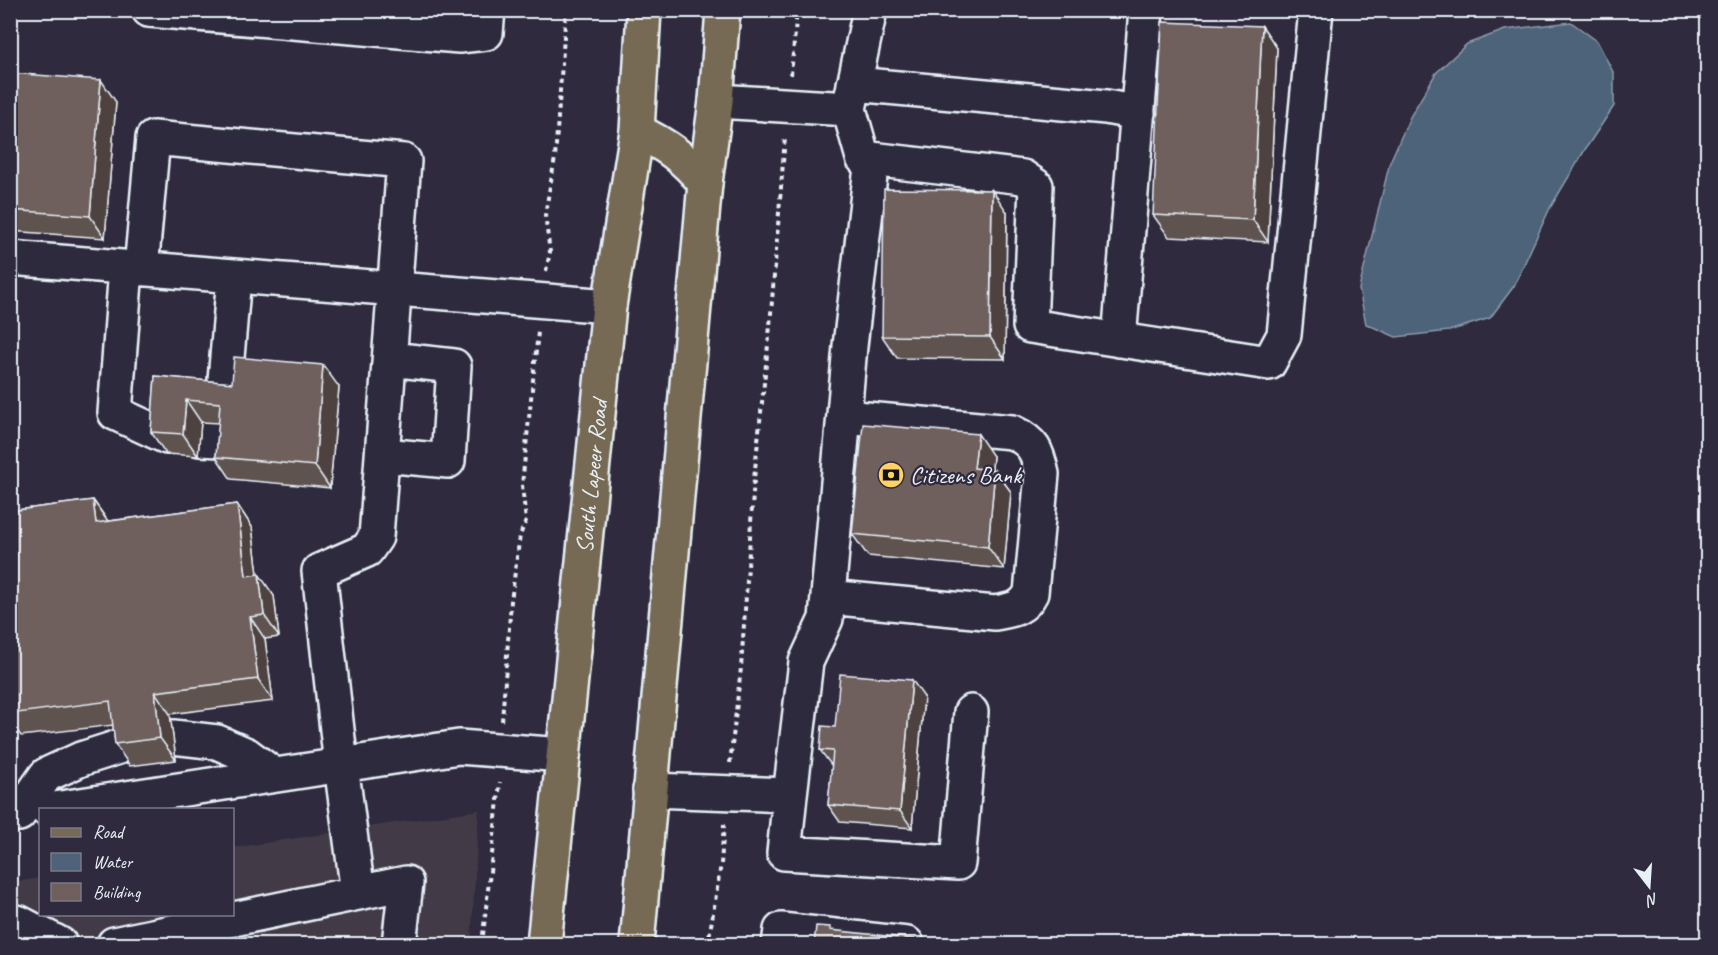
<svg xmlns="http://www.w3.org/2000/svg" width="1718" height="955" viewBox="0 0 1718 955" font-family="Caveat,sans-serif">
<style>
.built{fill:#423a47}
.water{fill:#4e6379;stroke:#8c9cac;stroke-width:1.5}
.lines{fill:none;stroke-linecap:round;stroke-linejoin:round}
.minor-casing{stroke:#e8f1f8;stroke-width:38}
.major-casing{stroke:#e8f1f8;stroke-width:38}
.path{stroke:#e8f1f8;stroke-width:4;stroke-dasharray:4.5 4.5;stroke-linecap:butt}
.minor{stroke:#2f2a3d;stroke-width:33}
.major{stroke:#776a54;stroke-width:33}
.wall{fill:#5f5350;stroke:#e8f1f8;stroke-width:1.5}
.shaded-wall{fill:#4e4341;stroke:#e8f1f8;stroke-width:1.5}
.building{fill:#6f605d;stroke:#e8f1f8;stroke-width:1.5}
.labels{text-anchor:middle;stroke-width:4.5;stroke-linejoin:round;paint-order:stroke}
.poi-label{font-size:24px;fill:#e8f1f8;stroke:#2f2a3d;text-anchor:start}
.street-label{font-size:24px;fill:#e8f1f8;stroke:#2f2a3d}
</style>
<rect width="100%" height="100%" fill="#2f2a3d"/>
<filter id="ink" filterUnits="userSpaceOnUse"><feTurbulence type="fractalNoise" baseFrequency=".0167" numOctaves="2"/><feDisplacementMap in="SourceGraphic" scale="12" xChannelSelector="R" yChannelSelector="G"/><feConvolveMatrix kernelMatrix="1 2 1 2 8 2 1 2 1" color-interpolation-filters="sRGB"/></filter>
<g filter="url(#ink)">
<path class="built" d="M479,810l-8,134h-460v-61l29,-5v36h192l1,-66z"/>
<path class="water" d="M1571,22l26,19 17,33v32l-28,42 -36,60 -36,78 -24,32 -41,13 -53,6 -30,-13 -7,-35 31,-127 20,-45 26,-44 31,-29 38,-14z"/>
<g class="lines">
<defs>
<path id="minor" d="M149,10l310,26 27,-3 2,-23
M870,10l-21,99 14,49 160,19 13,9 -6,140 239,37 15,-28 32,-325
M854,84l252,23 32,6
M716,101l133,8
M10,258l599,48
M126,268l-11,145 52,24
M141,269l12,-131 251,23 -28,376 -9,13 -48,21 22,194 17,128
M1119,340l27,-330
M223,403l11,-126
M200,439l20,1 1,-16
M383,455l65,6 6,-95 -64,-7
M828,597l167,16c17,-3 28,-4 36,-20l11,-119c-5,-23 -8,-32 -30,-42l-168,-15
M173,737l44,5 30,13 27,20
M650,790l140,5 16,-133 20,-43 24,-273 22,-187
M790,795l-6,58 174,10 13,-151
M48,810l411,-63 104,8
M19,814l27,-39 35,-16 47,-15
M10,921l10,2 40,21
M114,944l292,-61 -7,61
M779,944l2,-14 126,14"/>
<g id="major">
<path d="M637,131c31,15 46,26 68,52"/>
<path id="s1" d="M544,944l65,-638 28,-175 7,-121"/>
<path d="M637,944l68,-761 11,-82 7,-91"/>
</g>
</defs>
<use href="#minor" class="minor-casing"/>
<use href="#major" class="major-casing"/>
<path class="path" d="M791,75l6,-65
M546,271l4,-19 -5,-37 10,-57 11,-148
M502,721l9,-120 9,-66 6,-14 -4,-36 16,-153
M730,763l11,-95 13,-189 16,-153 15,-189
M482,944l18,-162
M708,944l13,-80 3,-40"/>
<use href="#minor" class="minor"/>
<use href="#major" class="major"/>
</g>
<path class="wall" d="M1262,26l15,22 -9,194 -99,-5 -16,-22z
M10,73l106,29 -11,136 -95,-7z
M1007,212l-2,147 -108,-1 -15,-22z
M155,376l77,7 107,4 -9,101 -99,-9 -15,-22 3,-34 -18,-1 -3,34 -32,-2 -15,-22z
M993,456l-1,14h3l16,22 -7,77 -136,-13 -16,-22z
M93,500l15,21 129,-17 15,23 6,47 16,22 5,41 -14,2 8,62 -103,13 6,46 -46,6 -15,-22 -2,-19 -92,11 -11,-15v-210z
M924,697l-12,131 -72,-6 -12,-17 4,-39 -12,-16 15,-23z"/>
<path class="shaded-wall" d="M1262,26l15,22 -9,194 -15,-22z
M101,80l15,22 -11,136 -15,-22z
M992,190l15,22 -2,147 -15,-22z
M323,365l16,22 -9,101 -15,-22z
M186,400l15,22 -3,34 -15,-22z
M978,434l15,22 -3,34 -16,-22z
M995,470l16,22 -7,77 -16,-22z
M93,500l15,22 -12,1z
M237,504l15,23 9,71 -15,-22z
M259,574l15,22 5,41 -15,-22z
M250,617l15,22 8,62 -15,-22z
M912,680l12,17 -12,131 -12,-17z
M155,692l15,22 6,46 -16,-22z"/>
<path class="building" d="M1162,22l100,4 -9,194 -100,-5z
M10,73l91,7 -11,136 -80,-6z
M884,189l108,1 -2,147 -108,-1z
M234,357l89,8 -8,101 -99,-9 4,-54 -34,-3 -3,34 -32,-2 4,-56 77,7z
M863,424l115,10 -4,34 21,2 -7,77 -136,-13z
M93,500l3,23 141,-19 9,72 13,-2 5,41 -14,2 8,62 -103,13 5,46 -45,6 -5,-43 -100,13v-203z
M840,674l72,6 -12,131 -72,-6 5,-54 -13,-1 2,-24 13,1z
M816,926l14,1v3l85,9 -1,6h-100z"/>
</g>
<defs>
<symbol id="bank-disc" viewBox="-11 -11 22 22"><circle r="9.5" fill="#ffd166" stroke="#2f2a3d"/><path d="M-6-4H6V4H-6ZM0-2.3a2.3 2.3 0 1 0 0 4.6a2.3 2.3 0 1 0 0-4.6Z" fill="#111"/></symbol>
</defs>
<g fill-rule="evenodd">
<use href="#bank-disc" x="876" y="460" width="30" height="30"/>
</g>
<g class="labels">
<g class="poi-label">
<text x="910" y="483">Citizens Bank</text>
</g>
<g class="street-label">
<text dy="8" stroke="none"><textPath href="#s1" startOffset="470">South Lapeer Road</textPath></text>
</g>
</g>
<rect width="1718" height="955" fill="none" stroke="#2f2a3d" stroke-width="36"/>
<rect x="18" y="18" width="1682" height="919" fill="none" stroke="#e8f1f8" stroke-width="2" filter="url(#ink)"/>
<rect x="39" y="808" width="195" height="108" fill="#2f2a3d" stroke="#797a88" stroke-width="1.5"/>
<rect x="51" y="828" width="30" height="9" fill="#776a54" stroke="#797a88" stroke-width="1.5"/>
<text x="93" y="838" font-size="18" fill="#e8f1f8">Road</text>
<rect x="51" y="853" width="30" height="18" fill="#4e6379" stroke="#797a88" stroke-width="1.5"/>
<text x="93" y="868" font-size="18" fill="#e8f1f8">Water</text>
<rect x="51" y="883" width="30" height="18" fill="#6f605d" stroke="#797a88" stroke-width="1.5"/>
<text x="93" y="898" font-size="18" fill="#e8f1f8">Building</text>
<g transform="translate(1649 886) rotate(163)" stroke="#2f2a3d" stroke-width="4.5" paint-order="stroke">
<path d="M0-4.5L10 22L0 15L-10 22Z" fill="#e8f1f8"/>
<text y="-9" font-size="16" font-weight="bold" text-anchor="middle" fill="#e8f1f8">N</text>
</g>
</svg>
